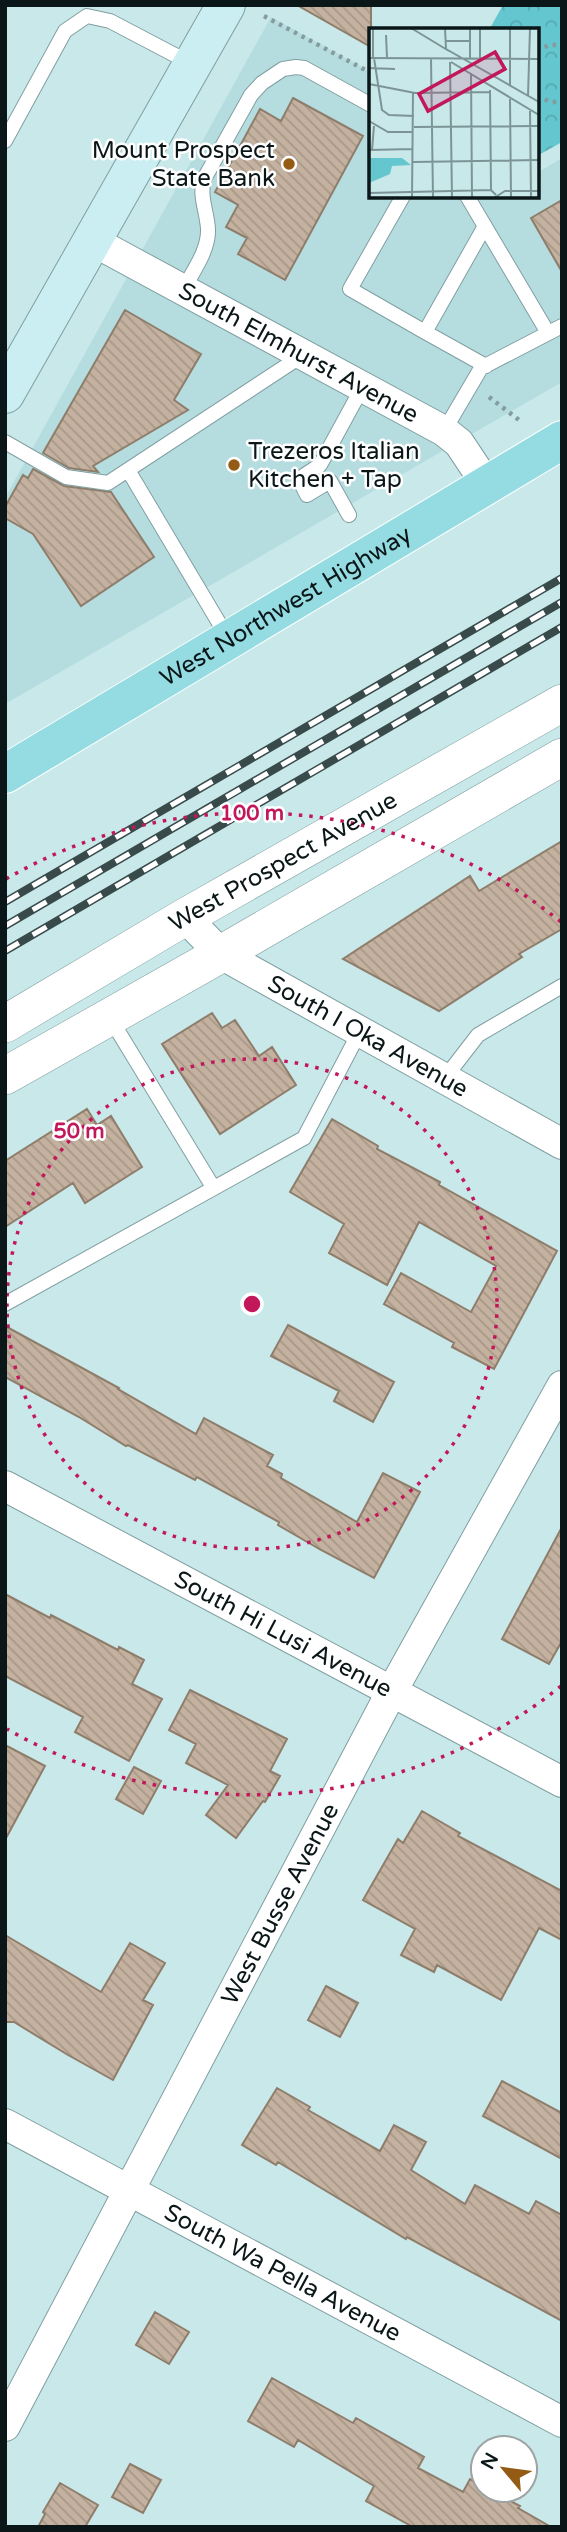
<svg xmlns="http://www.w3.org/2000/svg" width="567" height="2532" viewBox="0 0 567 2532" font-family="'Varela Round',sans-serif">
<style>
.built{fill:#b5dde0}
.forest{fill:url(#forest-crowns)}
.building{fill:url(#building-back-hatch);stroke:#8f7d6c;stroke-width:2}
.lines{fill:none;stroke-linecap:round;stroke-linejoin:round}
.service-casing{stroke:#819fa1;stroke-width:16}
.minor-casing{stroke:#819fa1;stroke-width:32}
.tertiary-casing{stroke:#819fa1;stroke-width:38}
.secondary-casing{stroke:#819fa1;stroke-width:40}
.primary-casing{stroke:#fff;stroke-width:40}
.path{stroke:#849c9e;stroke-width:4.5;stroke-dasharray:3.5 5;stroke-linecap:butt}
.service{stroke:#fff;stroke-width:14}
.minor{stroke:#fff;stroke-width:30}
.tertiary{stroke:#fff;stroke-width:37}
.secondary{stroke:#caeef1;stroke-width:38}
.primary{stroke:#95dce2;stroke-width:38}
.rail-casing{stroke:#394a4b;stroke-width:8}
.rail{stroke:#fff;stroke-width:5;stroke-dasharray:16;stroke-linecap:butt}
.ring{fill:none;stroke:#c2185b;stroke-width:3.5;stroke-dasharray:3.5 7}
.poi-dot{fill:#935b14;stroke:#fff;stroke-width:2.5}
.labels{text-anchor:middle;stroke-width:5;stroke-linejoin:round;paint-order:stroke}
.poi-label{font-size:24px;fill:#0a1617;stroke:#fff;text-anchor:end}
.street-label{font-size:24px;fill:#0a1617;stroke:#fff}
.inset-road{fill:none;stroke:#7d9496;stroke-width:2}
.view{fill:#c2185b;fill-opacity:0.15;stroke:#c2185b;stroke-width:3.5}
.inset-edge{fill:none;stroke:#0a1617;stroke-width:3.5}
.centre{fill:#c2185b;stroke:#fff;stroke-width:3.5}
.ring-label{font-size:21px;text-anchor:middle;font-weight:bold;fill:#c2185b;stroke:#fff;stroke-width:5;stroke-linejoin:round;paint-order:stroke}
</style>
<defs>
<pattern id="forest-crowns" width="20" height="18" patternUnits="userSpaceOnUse" patternTransform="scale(1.75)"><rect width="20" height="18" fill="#64c6cf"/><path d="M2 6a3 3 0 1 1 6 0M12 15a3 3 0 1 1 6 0" fill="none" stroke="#55a9b1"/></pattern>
<pattern id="building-back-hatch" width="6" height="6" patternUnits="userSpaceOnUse" patternTransform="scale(1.75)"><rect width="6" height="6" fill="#c4b19f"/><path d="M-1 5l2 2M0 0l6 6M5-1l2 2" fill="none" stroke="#a79888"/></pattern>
</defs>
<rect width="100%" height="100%" fill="#c9e8ea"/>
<path class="built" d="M271,17l100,55v124h166v-23l25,-15v224l-557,322v-206z"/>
<path class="forest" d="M503,5h59v137l-25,14v-126h-48z"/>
<path class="building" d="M297,5h74v42z
M293,98l70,38 -78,144 -47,-26 9,-16 -21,-11 12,-22 -23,-13 45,-83 21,12z
M562,200v72l-31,-54z
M125,310l76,44 -27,46 14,10 -95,56 5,6 -29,-4 -26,-15z
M33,469l31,17 47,6 43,65 -73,49 -48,-72 -28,-16v-11l18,-32 5,3z
M562,841v88l-43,25 3,3 -83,54 -96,-52 127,-83 9,15z
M212,1013l10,15 13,-8 24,36 13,-9 24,38 -76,49 -58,-90z
M87,1109l10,16 14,-9 31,51 -57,36 -12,-20 -68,44v-66z
M332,1119l46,27 -1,3 63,33 -1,3 118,66 -63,118 -42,-22 2,-4 -70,-39 17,-31 70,39 25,-46 -77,-44 -32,63 -58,-32 15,-29 -54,-32z
M288,1325l106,57 -21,40 -39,-21 5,-10 -68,-35z
M5,1326l114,62 -1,1 78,45 8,-16 69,37 -6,11 15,8 -1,4 76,44 26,-49 37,19 -46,86 -53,-28 -43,-25 1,-3 -82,-45 -2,3 -67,-35 -2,1 -47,-29 -74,-40z
M562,1527v114l-13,23 -47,-25z
M5,1594l45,24 1,-3 67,35 1,-3 25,13 -12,24 30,15 -33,62 -54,-29 8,-15 -78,-41z
M190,1690l97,49 -17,32 10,5 -15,26 -2,-1 -27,37 -30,-23 22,-30 -42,-22 10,-19 -27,-14z
M5,1745l40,21 -40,74z
M134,1767l27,14 -18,33 -27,-15z
M422,1811l38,22 -2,3 104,55v49l-23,-12 -38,72 -64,-35 -3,7 -33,-17 14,-26 -52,-29 35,-61 5,4z
M5,1935l96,57 29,-49 35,20 -22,37 10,5 -40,75 -45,-25 -54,-33h-9z
M326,1986l32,17 -18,34 -32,-17z
M502,2081l60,32v46l-79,-43z
M277,2088l33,19 -2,3 72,41 14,-26 32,17 -15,28 54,34 10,-19 54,29 7,-13 26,14v106l-155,-84 -1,2 -128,-77 -2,3 -34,-20z
M155,2312l34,20 -20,32 -33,-19z
M272,2378l81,45 3,-5 68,39 -6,11 45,24 7,-13 13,7v4h7l30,16 -2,2 33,19h-138l-47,-26 8,-15 -76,-46 -4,7 -46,-26z
M130,2464l31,16 -18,33 -31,-16z
M60,2483l38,22 -13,22h-47l7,-13 -2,-2z"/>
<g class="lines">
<defs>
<path id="service" d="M5,141l60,-110 22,-15 23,5 82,43
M403,196l-53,93 75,43 60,-106
M467,196l81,137
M183,290c10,-19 26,-40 25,-61 -1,-18 -9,-32 -4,-50l47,-84 11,-12 21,-14 13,-2 8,1 67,37
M425,332l61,34
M444,431l37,-63 81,-42
M5,442l61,35 42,6 195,-128
M128,470l100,168
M349,515l-19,-34 -23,14 -8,-16 21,-14 42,-77
M110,1018l103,169
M444,1079l34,-44 84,-49
M5,1304l299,-166 56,-107"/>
<g id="minor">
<path id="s1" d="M91,240l353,191 15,12 28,42"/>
<path id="s2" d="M185,917l36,37 341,190"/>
<path id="s3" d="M5,1486l557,296"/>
<path id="s4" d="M5,2124l557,298"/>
<path id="s5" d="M5,2426l387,-735 170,-305"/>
</g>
<g id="tertiary">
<path id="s6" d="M5,1024l180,-107 377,-214"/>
<path d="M5,1076l216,-122 341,-197"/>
</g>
<path id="secondary" d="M5,394l221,-389"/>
<g id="primary">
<path id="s7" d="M5,774l557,-334"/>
</g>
</defs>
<use href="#service" class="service-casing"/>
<use href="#minor" class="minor-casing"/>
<use href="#tertiary" class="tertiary-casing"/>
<use href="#secondary" class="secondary-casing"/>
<use href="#primary" class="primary-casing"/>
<path class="path" d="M264,16l107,57
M537,51l12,-6h13
M537,96l14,6h11
M489,397l30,23"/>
<use href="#service" class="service"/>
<use href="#minor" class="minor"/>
<use href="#tertiary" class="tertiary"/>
<use href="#secondary" class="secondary"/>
<use href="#primary" class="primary"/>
<defs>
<path id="rail" d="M5,902l557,-324
M5,926l557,-324
M5,951l557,-324"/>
</defs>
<use href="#rail" class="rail-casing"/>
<use href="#rail" class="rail"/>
</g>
<g class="ring">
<circle cx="252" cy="1304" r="245"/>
<path d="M561 1686A491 491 0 0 1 7 1729M6 879A491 491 0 0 1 561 922"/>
</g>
<g class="poi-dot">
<circle cx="289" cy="164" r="7"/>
<circle cx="234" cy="465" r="7"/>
</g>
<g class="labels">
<g class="poi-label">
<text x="275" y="158">Mount Prospect<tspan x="275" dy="28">State Bank</tspan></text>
<text x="248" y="459" text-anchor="start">Trezeros Italian<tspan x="248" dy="28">Kitchen + Tap</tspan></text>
</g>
<g class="street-label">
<text dy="8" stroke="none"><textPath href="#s1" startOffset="236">South Elmhurst Avenue</textPath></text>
<text dy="8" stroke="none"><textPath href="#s7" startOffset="327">West Northwest Highway</textPath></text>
<text dy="8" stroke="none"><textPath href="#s6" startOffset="322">West Prospect Avenue</textPath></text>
<text dy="8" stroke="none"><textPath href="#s2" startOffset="220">South I Oka Avenue</textPath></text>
<text dy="8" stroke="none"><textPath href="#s3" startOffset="315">South Hi Lusi Avenue</textPath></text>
<text dy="8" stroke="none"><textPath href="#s5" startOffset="590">West Busse Avenue</textPath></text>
<text dy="8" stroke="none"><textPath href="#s4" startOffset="315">South Wa Pella Avenue</textPath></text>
</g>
</g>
<g transform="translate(369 28)">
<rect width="170" height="170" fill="#c9e8ea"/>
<path d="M0,130h33l9,7 -19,1 -2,8 -21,9z" fill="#64c6cf"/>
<path class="inset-road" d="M42,0l38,23M76,0l1,21M111,0v31M141,0v57M17,7l1,22M76,13h25M77,21l93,53M0,30l170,1M4,30v-30M5,30l8,52 7,5 25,1M62,30l2,140M101,30v-30M81,34l2,136M82,34l88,53M0,40l26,1M102,45l1,125M0,56l46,9 75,-1M121,62l1,100M159,68l2,-68M141,71l1,99M161,83l1,87M0,93l19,11h25M45,99l125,-1M0,122l44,-1M3,122l2,-24M44,134l126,-2M0,165l122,-3 5,5M43,170l1,-106M125,170l11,-7h34"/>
<path class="view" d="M126,24l10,17 -77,42 -9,-17z"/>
<rect width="170" height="170" class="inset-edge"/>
</g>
<circle cx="252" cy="1304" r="10" class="centre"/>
<g class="ring-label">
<text x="252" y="820">100 m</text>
<text x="79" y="1138">50 m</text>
</g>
<rect width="567" height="2532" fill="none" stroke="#0a1617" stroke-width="14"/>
<g transform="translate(504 2469) rotate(299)"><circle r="33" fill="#ffffff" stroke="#9da2a2" stroke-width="2"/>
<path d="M0-5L12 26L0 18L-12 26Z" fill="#935b14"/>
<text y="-10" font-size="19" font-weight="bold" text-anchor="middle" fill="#0a1617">N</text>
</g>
</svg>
